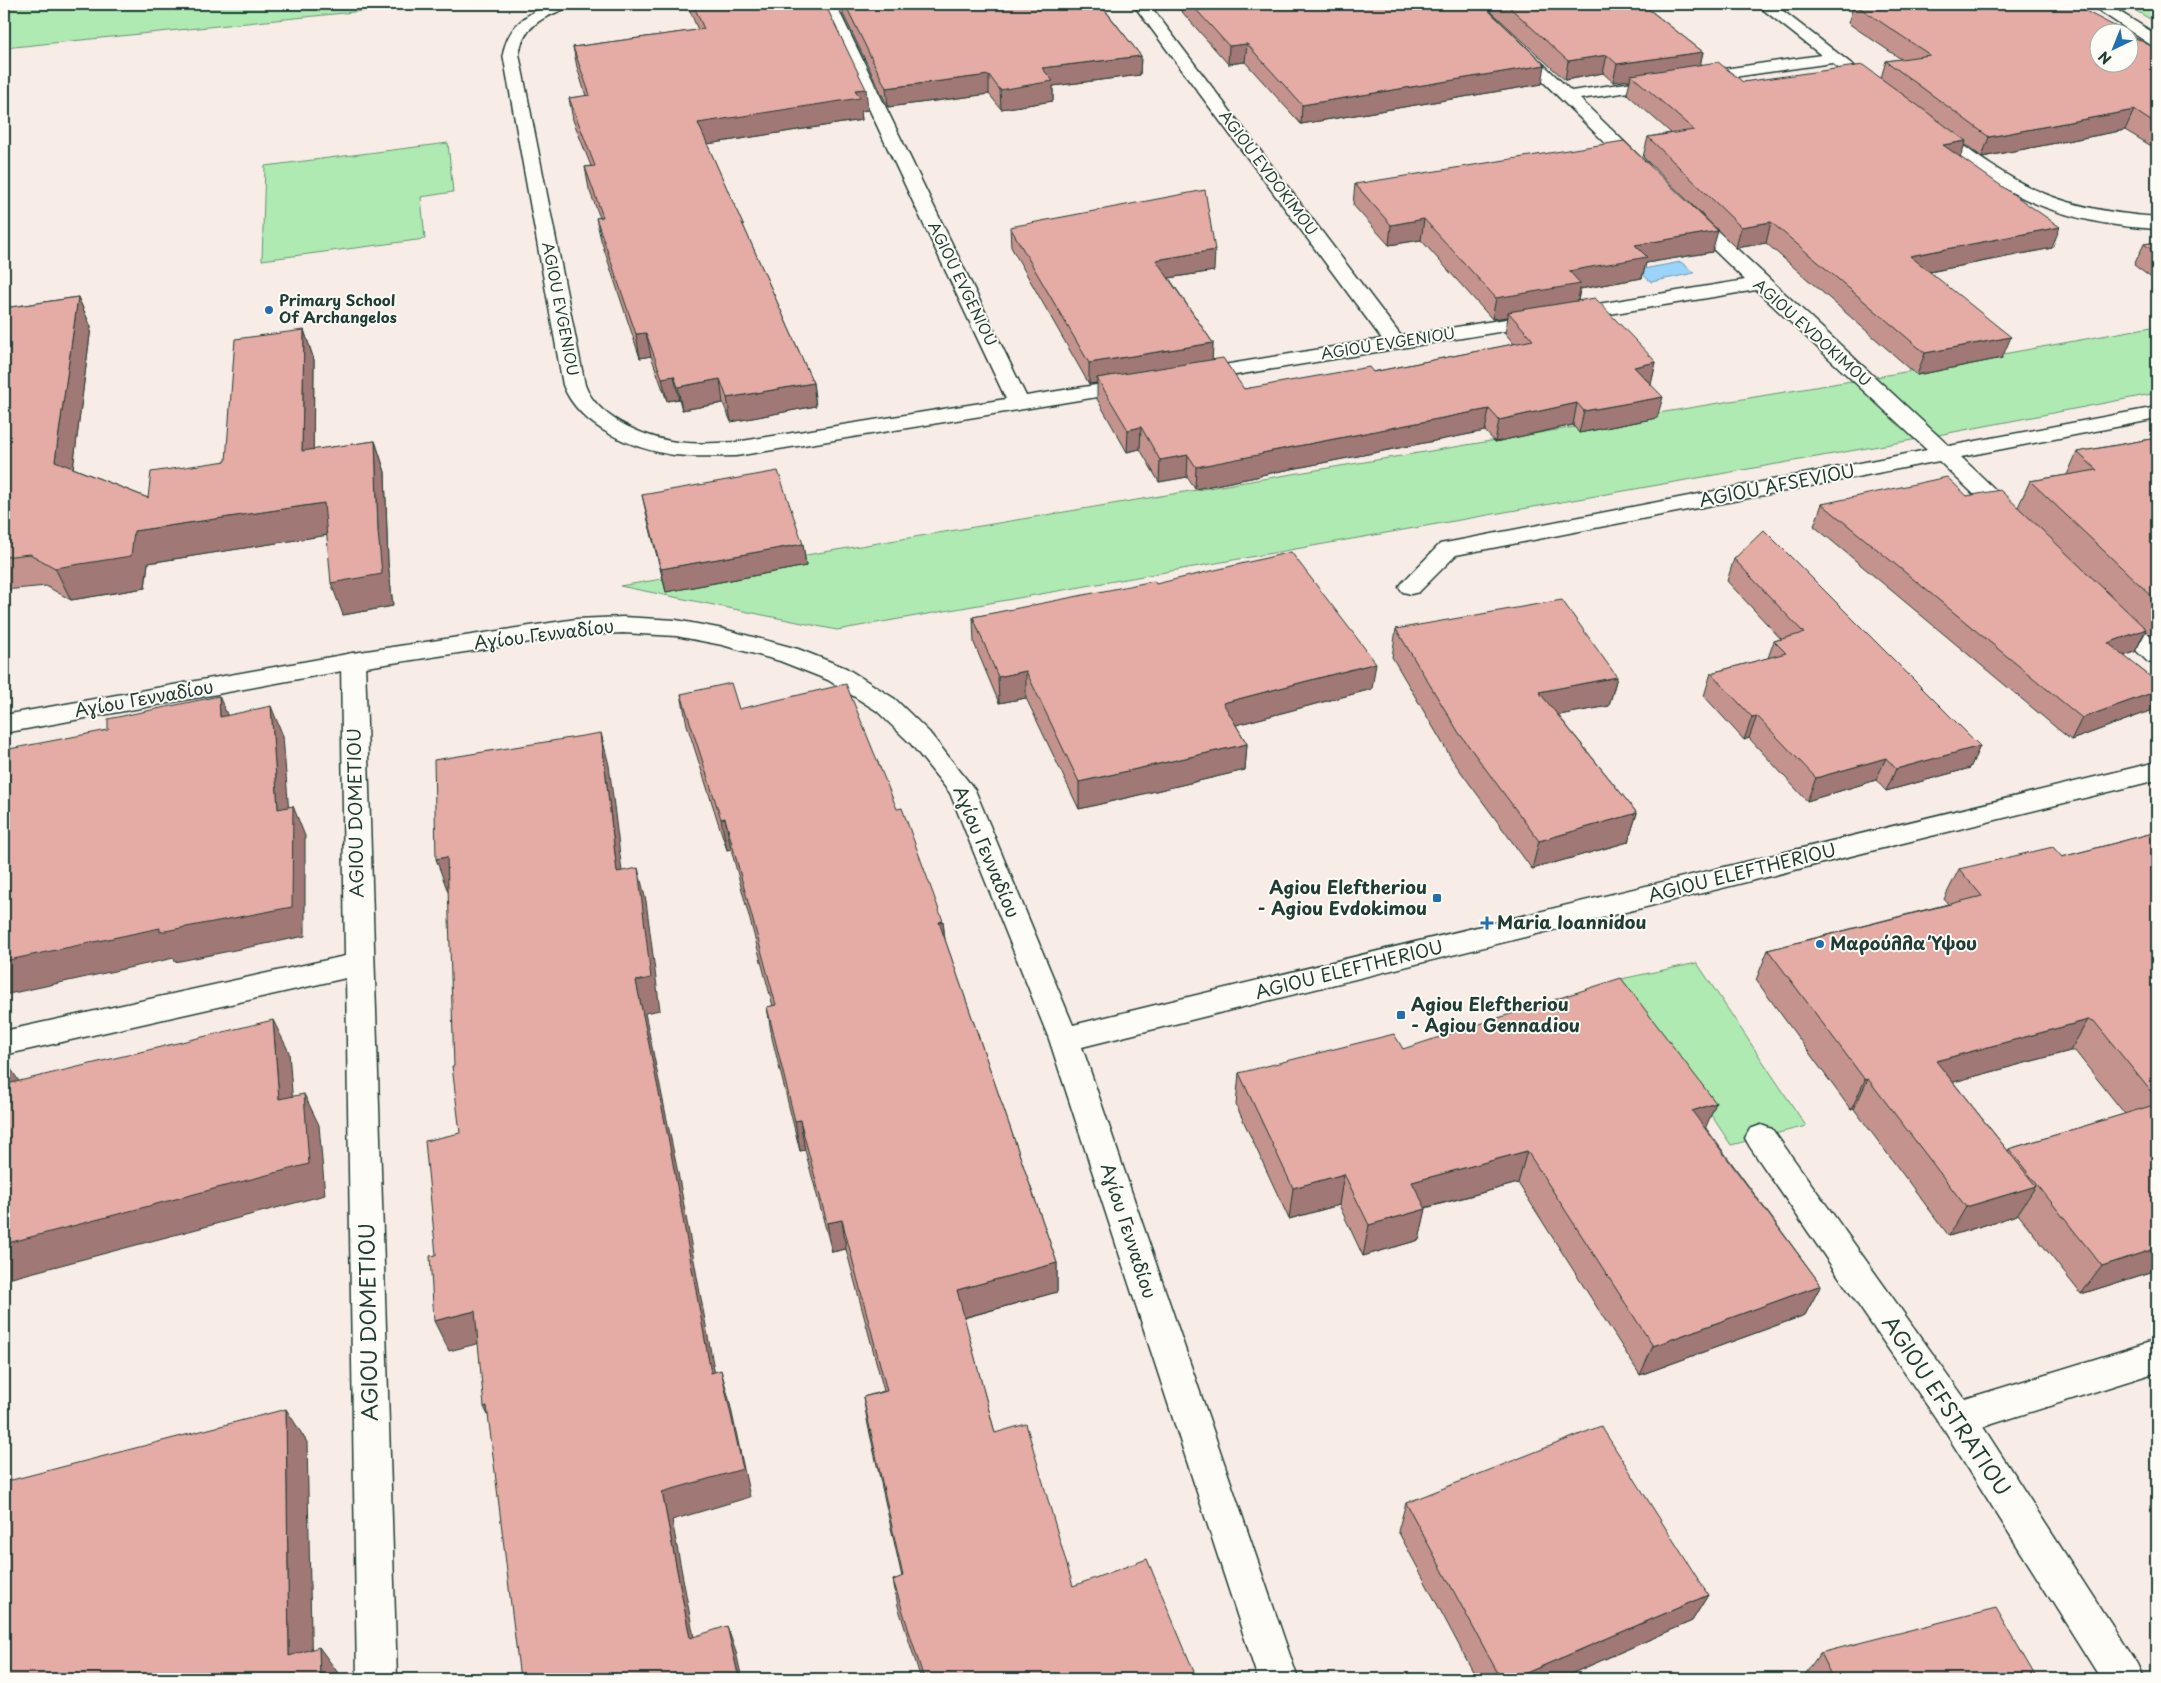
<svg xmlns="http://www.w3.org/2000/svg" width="2161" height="1683" viewBox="0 0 2161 1683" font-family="'Playpen Sans',sans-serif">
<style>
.green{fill:#aeeab1;stroke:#669472}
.water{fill:#9bd4fb;stroke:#6998ab}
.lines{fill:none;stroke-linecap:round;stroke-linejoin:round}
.street-casing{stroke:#1f3d34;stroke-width:3}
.secondary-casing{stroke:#1f3d34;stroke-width:3}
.street{fill:#fdfcf7;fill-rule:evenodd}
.secondary{fill:#fdfcf7;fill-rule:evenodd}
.wall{fill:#c5938e;stroke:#1f3d34;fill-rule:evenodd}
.shaded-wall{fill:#a07874;stroke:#1f3d34}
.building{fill:#e5aba5;stroke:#1f3d34}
.poi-dot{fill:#1f6fb2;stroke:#fdfcf7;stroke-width:2}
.labels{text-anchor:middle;stroke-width:4;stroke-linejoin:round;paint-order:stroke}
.far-street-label{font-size:15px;fill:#1f3d34;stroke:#fdfcf7}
.far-poi-label{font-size:15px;font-weight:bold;fill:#1f3d34;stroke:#fdfcf7;text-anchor:start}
.street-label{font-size:18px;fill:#1f3d34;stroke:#fdfcf7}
.poi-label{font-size:18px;font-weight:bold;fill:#1f3d34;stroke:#fdfcf7;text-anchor:start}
.near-street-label{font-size:21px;fill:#1f3d34;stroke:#fdfcf7}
</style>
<rect width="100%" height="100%" fill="#f8ece7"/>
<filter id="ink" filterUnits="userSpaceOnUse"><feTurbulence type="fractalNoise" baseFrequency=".02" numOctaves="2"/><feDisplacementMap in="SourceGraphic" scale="10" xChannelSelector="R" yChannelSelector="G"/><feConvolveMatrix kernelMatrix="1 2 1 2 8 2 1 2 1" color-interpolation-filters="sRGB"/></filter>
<g filter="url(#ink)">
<path class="green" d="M4,4h427l-427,44z
M2124,4h33v19z
M448,143l5,49 -32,5 4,42 -163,21 3,-94z
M2157,326v67l-250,48 -1070,189 -217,-44 1279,-213z
M1697,963l109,163 -75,19 -110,-166z"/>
<path class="water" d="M1681,262l13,11 -43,9 -13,-12z"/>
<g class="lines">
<defs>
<path id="street" d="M550,4h22l-2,3c-26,10 -46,17 -51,47l66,331c11,31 54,50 85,56 21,4 44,2 66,1l270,-43 -183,-388 -7,-7h17l5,5 188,387 108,-17 7,2 4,4 -4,4 -7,2 -398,65c-21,0 -42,1 -62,-1 -42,-6 -95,-28 -111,-70l-60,-331c5,-28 23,-40 47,-50z
M1133,4h16l252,332 344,-56 -63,-61 -2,-4 2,-4 7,-2 7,2 253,235 208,-39v12l-196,38 60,57 3,5 -3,5 -8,2 -8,-2 -66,-63 -483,94 -37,37 -8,2 -8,-2 -4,-5 4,-5 37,-38 487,-94 -171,-160 -563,92 -7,-2 -3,-4 3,-4 7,-2 189,-31z
M1464,4h17l90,87 250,-36 -65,-51h18l110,85 -2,4h-12l-38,-30 -252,36 68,66 3,4 -3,4 -6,1 -6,-1z
M2089,4h18l50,31v12l-6,-2z
M1933,126l6,1c76,60 121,83 218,90v12c-98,-5 -155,-34 -230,-94l-3,-4 3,-4z
M2113,606l9,3 35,33v22l-9,-2 -44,-43 -3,-5 3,-5z
M353,653l9,2 3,6 32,1018h-40l-11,-701 -342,77v-24l341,-75 -4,-295 3,-6z
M1761,1125l11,4 193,270 192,-59v32l-174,55 154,238 6,14h-42l-157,-249 -194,-283 -5,-9 5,-9z"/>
<path id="secondary" d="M623,617l53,3 47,9 75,20 48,19 49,31 34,33 46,58 98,235 1084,-263v18l-1075,267 216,632h-40l-209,-640 -99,-246 -39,-49 -34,-33 -49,-31 -48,-19 -58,-16 -46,-9 -53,-3 -47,2 -223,34 -349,64v-18l349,-62 223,-34z"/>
</defs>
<use href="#street" class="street-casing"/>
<use href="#secondary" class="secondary-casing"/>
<use href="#street" class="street"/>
<use href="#secondary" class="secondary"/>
</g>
<path class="wall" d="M687,4h138l43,106 -7,1 1,9 -155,24 106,239 3,23 -85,16 -8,-19 -41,7 -3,-11 -12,2 -16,-45 -11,2 -39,-118 -5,-22h4l-11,-29 -4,-22 6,-1 -18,-46 -4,-22 17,-2 -9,-29 -4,-20 125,-17z
M842,4h260v2l39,50 -1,19 -87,11v15l-52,8 -12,-15 -101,13 -45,-93z
M1175,4h307l60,80 -241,40 -56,-62 -17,2z
M1483,4h159l61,48 -3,13 43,17 138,-4 5,-17 15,-2 -53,-36 6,-19 303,45v98h-4l-28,-17 -143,27 -17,-13 -5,13 92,91 -122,24 72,86 -85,17 -151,-132 -30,5 -93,-91 5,-20 23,-4 -44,-39 3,-14 -17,2 -10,-9 -38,7z
M1355,184l357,68 -66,11 -4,15 -62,11 -2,12 78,61 -5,22 6,34 -78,15 -6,-8 -78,17 -10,-11 -224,44v1l-66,13 -8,-12 -28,5 -19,-33 -13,3 -30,-53v-16l-8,1 -78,-137 -1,-20 204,44 -45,7 44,65 -1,16 32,30 129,-17 141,-28 -9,-11 3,-16 -16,2 -71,-79 -32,5 -36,-40z
M2157,242v40l-23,-17 10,-21z
M78,297l13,30 -18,141 75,30 78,-37 78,-131 10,30 -1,90 62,-9 10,31 3,91 5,43 -50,9 -16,-80 -179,28 -3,25 -74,12 -25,-14 -42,4v-282z
M2157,438v204l-11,-11 -11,21 -11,4 33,26v20l-4,8 -82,30 -257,-214 8,-22 145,-8 51,11 12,-26 37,-6 10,-23z
M642,495l161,49 3,22 -140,26 -19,-75z
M1734,559l246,187 -10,22 -84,23 -10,-11 -69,21 -58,-63 -5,2 -40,-44 7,-23 57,-15 6,-17 7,-2 -54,-58z
M1156,584l216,105 -136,36 11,19 -2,26 -166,39 -53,-111 -27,5 -25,-60 -1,-26z
M1396,629l221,48 -8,29 -51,9 79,98 -9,29 -96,27 -79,-108 -61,-104z
M681,694l58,15 204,212 2,19 112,323v29l-93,26 31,115 78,153 124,93h-276l-23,-73 -5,-26 9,-3 -34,-152 -5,-28 21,-6 -38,-142 -14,3 -27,-102 -5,1 -28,-113 -5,-31 6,-1 -42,-157 -4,1 -40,-125z
M2157,832v438l-76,24 -63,-80 -1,1 -68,21 -95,-127 -3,1 -95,-130 12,-30 180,-46 -4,-5 15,-30 103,-12zM2070,1051h5l50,63 -116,35 -1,2 -55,-69z
M1403,1049l303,79 115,157 -16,30 -165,60 -122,-192 -92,25 -7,32 -56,16 -24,-51 -50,14 -53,-114 3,-32z
M1406,1503l302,92 -16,26 -133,58h-82l-79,-148z
M1820,1653l217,26h-235z"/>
<path class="shaded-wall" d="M1247,44l-2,18 -17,2 1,-18z
M1703,52l-4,18 -68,5 -1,5 -17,2 4,-18z
M1607,55l-4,18 -38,7 3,-19z
M1141,56l-1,19 -87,11v15l-52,8 -1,-19 42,-22z
M1545,65l-3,19 -241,40 1,-19z
M989,75v19l-101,13 -2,-19z
M866,89l2,21 -7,1 1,9 -161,25 -3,-22 157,-33z
M2134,110l-9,20 -143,27 7,-20z
M2157,138v9h-4z
M1966,141l-7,20 -16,-16z
M1424,219l-3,21 -32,5 2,-20z
M1771,222l-5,21 -30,5 5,-21z
M2060,227l-8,21 -149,29 7,-21z
M1718,231l-6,21 -66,11 -4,15 -62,11 -3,16 -69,7v5l-16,2 4,-21 139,-53z
M1215,250l-1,21 -59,9 1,-20z
M78,297l13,30 -21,166 -15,-32z
M304,330l10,30 -1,123 -11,-32z
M646,333l5,23 -11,2 -4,-24z
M2011,337l-9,21 -85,17 8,-22z
M1213,343l-1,21 -115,14v5l-8,1v-21z
M1656,362l-5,22 -17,-17z
M674,376l5,23 -12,2 -5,-23z
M720,379l3,24 -41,7 -4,-23z
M813,383l3,23 -85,16 -4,-24z
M1663,397l-6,21 -78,15 5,-22z
M1577,403l-4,22 -78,17 4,-22z
M1489,409l-4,22 -224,44v1l-66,13 1,-22 66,-14z
M1141,427l-1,22 -13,3 1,-22z
M375,441l10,31 3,91 5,43 -50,9 -12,-32 47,-52z
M1188,455l-1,22 -28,5 1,-22z
M324,503l11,31 -187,29 -3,25 -74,12 -16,-32 79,-37z
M803,544l3,22 -140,26 -5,-23z
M2146,629l-11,23 -39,13 12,-22z
M1376,663l-4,26 -151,40 2,-26z
M1026,671v27l-27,5 -1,-26z
M1617,677l-8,29 -77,14 7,-28z
M2157,691v11l-4,8 -82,30 11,-22z
M219,696l13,30 -12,-9z
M271,706l12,30 8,103 -13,-30z
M1757,716l-8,22 -5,2 8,-23z
M601,733l8,32 17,139 -9,-32z
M1247,744l-2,26 -166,39v-27z
M1980,746l-10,22 -84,23 10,-22z
M1886,758l-10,22 -69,21 9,-23z
M293,806l12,30v100l-130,26 -1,-4 -170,37v-34z
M1637,813l-9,29 -96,27 7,-28z
M725,818l6,31 -4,1 -6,-31z
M447,857l12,33 -11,2 -12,-33z
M638,868l8,33 14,109 -15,3 33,160 42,229 -9,-29 -75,-392z
M943,921l3,31 -7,-30z
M273,1020l16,32 6,79 -16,-32z
M2088,1020l-18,31 -150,40 16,-30z
M9,1066l21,32 -23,-14z
M1868,1079l-14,30 -3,1 14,-30z
M304,1094l15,31 6,70 -317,84 -4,39v-74z
M1716,1103l-13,31 -11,-23z
M800,1120l5,30 -5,1 -5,-30z
M1527,1151l-9,32 -113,30 7,-31z
M1344,1174l-5,31 -50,14 4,-31z
M2036,1186l-19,29 -68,21 17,-29z
M1426,1209l-7,31 -56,16 6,-31z
M842,1220l4,29 -14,3 -5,-29z
M2157,1248v22l-76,24 21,-28z
M1057,1263v29l-98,27 -2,-29z
M1821,1285l-16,30 -165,60 13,-29z
M475,1311l13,30 -39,10 -15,-30z
M721,1370l8,29 21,98 -78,23 27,144 -9,-26 -28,-146z
M487,1406l11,30 -14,-29z
M286,1409l21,33 5,237 -23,-23z
M1708,1595l-16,26 -133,58h-47z
M727,1626l9,26 6,27h-3z
M319,1647l22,30v2h-21z"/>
<path class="building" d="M693,4h132l41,85 -11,1 5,8 -162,25 115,260 -86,15 -7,-19 -42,8 -4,-11 -12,2 -16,-45 -10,1 -40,-116 7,-1 -18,-50 10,-1 -26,-68 21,-3 -17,-48 131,-18z
M845,4h255l41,52 -99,12 11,13 -53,9 -11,-15 -103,13z
M1191,4h291l63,61 -243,40 -55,-61 -18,2z
M1506,4h136l61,48 -86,12 -10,-9 -39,6z
M1854,4h218l54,28h-28v30h30v-28l29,15v76l-23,-15 -145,27 -103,-76 44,-6z
M1718,62l25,20 120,-17 103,76 -23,4 117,82 -150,29 101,81 -86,16 -154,-131 -30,5 -93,-90 46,-7 -63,-55z
M1624,141l94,90 -83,14 12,12 -78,14 12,13 -85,14 -72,-79 -33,6 -36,-41z
M1205,190l10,60 -59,10 57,83 -124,20 -79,-136z
M2157,242v12l-13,-10z
M78,297l-23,164 93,37 3,-26 75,-11 9,-122 69,-9 -2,121 73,-10 3,90 4,43 -51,9 -7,-80 -190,28 -3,25 -76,12 -25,-14 -26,3v-249z
M1595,298l61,64 -22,5 29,30 -79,14 -7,-8 -78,17 -10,-11 -227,44 1,1 -67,13 -8,-12 -28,5 -19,-33 -13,3 -31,-52 126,-20 21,31 125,-22 4,5 160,-32 -25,-28z
M2157,438v163l-127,-120 67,-11 -20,-18z
M778,471l25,73 -142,25 -19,-74z
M1947,477l20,19 33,-6 146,139 -38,14 49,39v9l-75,27 -260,-214z
M1764,530l216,216 -84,23 -10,-11 -70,20 -59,-62 -5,1 -41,-44 75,-20 -12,-12 30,-8 -70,-74z
M1291,552l85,111 -153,40 24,41 -168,38 -53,-111 -28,6 -25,-60 181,-36 2,3z
M1562,600l55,77 -78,15 98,121 -98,28 -80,-108 -63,-104z
M731,683l8,26 107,-25 51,125 5,-1 41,113 -4,1 118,341 -100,27 38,143 31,-9 47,162 74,-27 50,120h-273l-31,-99 10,-4 -40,-179 24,-6 -45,-171 -15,3 -27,-103 -5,1 -28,-114 9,-2 -51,-187 -4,1 -40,-125z
M219,696l1,21 51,-11 7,103 15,-3 -1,101 -132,25v-4l-156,33v-211l104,-20v-11z
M601,733l16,139 21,-4 13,110 -15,3 33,161 42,231 10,-3 22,99 -81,23 28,146 37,-12 12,53h-219l-33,-273 -3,1 -9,-96 -41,10 -4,-65 6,-1 -11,-114 35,-8 -8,-67h2l-7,-209 -11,2 -2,-99z
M2157,832v267l-63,-78 -6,-1 -152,41 100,125 -70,21 -98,-128 -3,1 -97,-130 214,-54 -23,-27 94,-22 9,10z
M1621,978l95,125 -24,8 129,174 -168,61 -126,-195 -115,31 14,27 -57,16 -25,-51 -51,14 -54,-115 155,-39 9,15z
M273,1020l6,79 25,-5 5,70 -305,80v-176l5,-2 -2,18z
M2157,1104v144l-55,18 -93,-117z
M286,1409l3,247 30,-9 1,32h-316v-197z
M1601,1426l107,169 -196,84h-11l-95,-176z
M1996,1608l41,71h-204l-13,-26z"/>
</g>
<g class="poi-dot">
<circle cx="269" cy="310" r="5"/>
<rect x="1432" y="893" width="10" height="10" rx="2.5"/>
<path d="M1484.5 915.5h5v5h5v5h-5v5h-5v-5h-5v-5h5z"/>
<circle cx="1820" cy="944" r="5"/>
<rect x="1396" y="1010" width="10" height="10" rx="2.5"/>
</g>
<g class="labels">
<g class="far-street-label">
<text transform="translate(1268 173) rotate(53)" y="5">AGIOU EVDOKIMOU</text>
<text transform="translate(962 284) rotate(64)" y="5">AGIOU EVGENIOU</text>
<text transform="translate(560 309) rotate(79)" y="5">AGIOU EVGENIOU</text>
<text transform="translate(1812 333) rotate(42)" y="5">AGIOU EVDOKIMOU</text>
<text transform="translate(1388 344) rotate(-9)" y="5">AGIOU EVGENIOU</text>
</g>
<g class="far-poi-label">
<text x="279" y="306">Primary School<tspan x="279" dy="17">Of Archangelos</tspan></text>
</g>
<g class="street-label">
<text transform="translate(1777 486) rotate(-11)" y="6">AGIOU AFSEVIOU</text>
<text transform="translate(544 635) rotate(-7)" y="6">Αγίου Γενναδίου</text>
<text transform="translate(144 699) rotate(-10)" y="6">Αγίου Γενναδίου</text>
<text transform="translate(356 813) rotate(-91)" y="6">AGIOU DOMETIOU</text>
<text transform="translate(986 852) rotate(67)" y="6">Αγίου Γενναδίου</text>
<text transform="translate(1742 873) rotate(-14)" y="6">AGIOU ELEFTHERIOU</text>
<text transform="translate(1349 970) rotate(-14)" y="6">AGIOU ELEFTHERIOU</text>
<text transform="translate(1128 1231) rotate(72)" y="6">Αγίου Γενναδίου</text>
</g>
<g class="poi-label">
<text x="1427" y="894" text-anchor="end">Agiou Eleftheriou<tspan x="1427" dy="21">- Agiou Evdokimou</tspan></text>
<text x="1497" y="929">Maria Ioannidou</text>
<text x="1830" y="950">Μαρούλλα Ύψου</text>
<text x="1411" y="1011">Agiou Eleftheriou<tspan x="1411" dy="21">- Agiou Gennadiou</tspan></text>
</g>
<g class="near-street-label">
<text transform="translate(369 1322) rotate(-91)" y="7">AGIOU DOMETIOU</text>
<text transform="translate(1946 1406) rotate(56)" y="7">AGIOU EFSTRATIOU</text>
</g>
</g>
<rect width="2161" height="1683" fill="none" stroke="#fdfcf7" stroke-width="20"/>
<rect x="10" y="10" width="2141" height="1663" fill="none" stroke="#1f3d34" stroke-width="2" filter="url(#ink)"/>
<g transform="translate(2114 48) rotate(223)"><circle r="24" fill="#fdfcf7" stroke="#a4b0a9"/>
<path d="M0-4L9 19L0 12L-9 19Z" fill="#1f6fb2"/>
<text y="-8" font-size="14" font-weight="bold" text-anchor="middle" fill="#1f3d34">N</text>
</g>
</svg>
